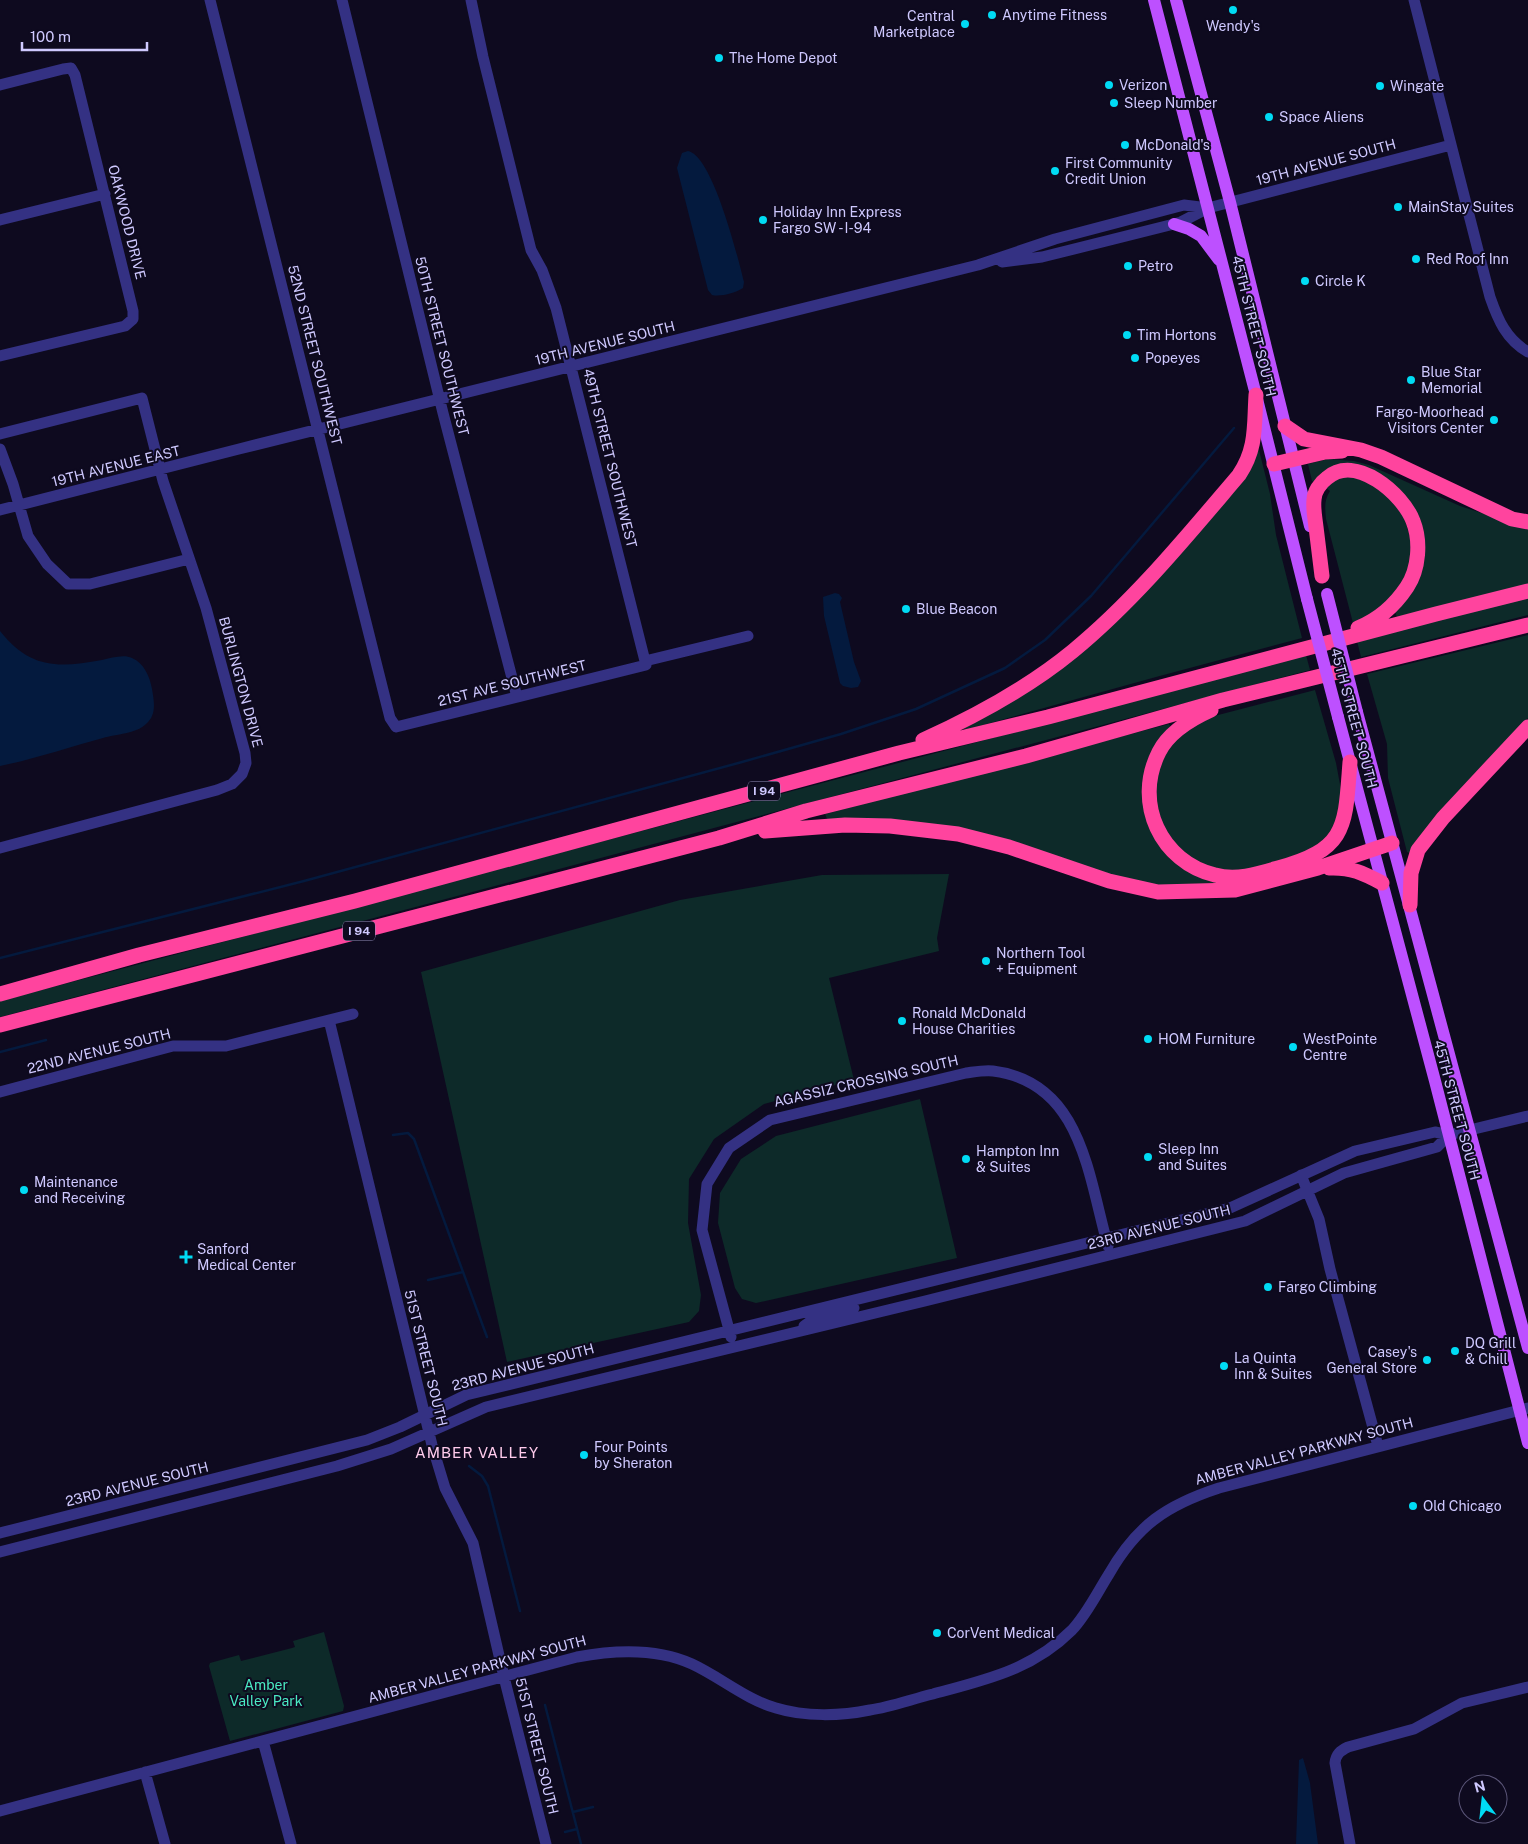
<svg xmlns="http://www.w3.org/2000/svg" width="1528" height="1844" viewBox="0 0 1528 1844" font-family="'Public Sans',sans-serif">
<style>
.green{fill:#0d2a29}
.water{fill:#041a3e}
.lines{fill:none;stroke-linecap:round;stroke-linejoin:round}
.stream{stroke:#041a3e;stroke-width:2.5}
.minor{stroke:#343183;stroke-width:11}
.major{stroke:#bd50ff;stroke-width:12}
.highway{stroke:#ff449e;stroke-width:15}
.major-bridge{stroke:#bd50ff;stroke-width:12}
.poi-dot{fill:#00dbf4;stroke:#0e0a1f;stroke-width:2}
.labels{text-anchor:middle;stroke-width:4;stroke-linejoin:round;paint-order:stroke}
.shield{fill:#0e0a1f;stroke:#9590bc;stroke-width:1}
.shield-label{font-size:12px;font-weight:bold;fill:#cfc9ff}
.poi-label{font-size:14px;fill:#cfc9ff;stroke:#0e0a1f;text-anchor:start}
.street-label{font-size:14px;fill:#cfc9ff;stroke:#0e0a1f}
.park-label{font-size:14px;fill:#4ae9c2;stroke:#0e0a1f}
.neighbourhood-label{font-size:15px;letter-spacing:1px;fill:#ffcbec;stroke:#0e0a1f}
</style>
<rect width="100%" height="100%" fill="#0e0a1f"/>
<path class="green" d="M1258,446l12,48 6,41 26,103 -146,39 -191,53 -2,-5 122,-78z
M1328,459l26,2 15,4 91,41 68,22v56l-131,33 -2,-5 28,-75 -53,-67 -54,13 -4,-2 -4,-17z
M1345,476l26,5 30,27 11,35 -3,30 -23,33 -33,17 -27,-104c-1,-11 -2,-19 4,-28l-4,-3 7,-7z
M1528,598v17l-167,42 -4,-16z
M1528,635v83l-118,135 -3,-1 -19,-74 -1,-34 -20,-70z
M1306,655l4,15 -1310,347v-16z
M1315,690l21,73 6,32 -3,29 -17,22 -71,24 -33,1 -34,-16 -26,-34 -3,-42 13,-33 31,-26z
M1169,724l2,4 -10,10 -10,90 71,59 -50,1 -56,-10 -106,-37 -182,-20 -3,-7z
M949,874l-12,64 2,13 -110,27 25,102 -90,24 -50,35 -25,40 -1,44 13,72 -2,16 -10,11 -182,40 -86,-390 259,-72 142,-25z
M920,1099l37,159 -201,45 -14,-4 -7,-11 -17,-65 2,-30 21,-34 35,-23z
M324,1632l20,74 -1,5 -113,30 -21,-75 1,-3 29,-8 2,6 51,-13 3,-1 -2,-6z"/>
<path class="water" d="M688,151c25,5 50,107 56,131l-1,6c-8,5 -22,9 -31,7l-4,-5 -31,-122 5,-15z
M835,593l4,1 3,4 -2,4 14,60 7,19 -3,6 -7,1 -8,-2 -3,-3 -16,-67 -1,-19z
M0,631c30,38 58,37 102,29 9,-2 22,-6 30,-2 12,5 18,19 20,31 2,12 5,26 -6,35 -10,10 -30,10 -43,14 -34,9 -68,21 -103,28z
M1303,1758l7,25 8,61h-22l3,-84z"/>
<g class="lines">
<path class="stream" d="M0,958l304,-77 438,-119 99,-28 75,-25 89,-41 40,-28 46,-44 143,-168
M0,1052l46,-12
M393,1135l15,-2 6,6 73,198
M428,1280l35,-8
M469,1466l13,10 6,10 32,125
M545,1705l36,139
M573,1812l20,-5
M565,1832l12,-3"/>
<path class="minor" d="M210,0l180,718 6,9 250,-62 -90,-357 -14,-38 -11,-20 -48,-193 -12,-57
M342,0l101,413 74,284
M1414,0l76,297c8,23 16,42 38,55
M0,85l63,-16 8,-1 4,7 58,236v8l-8,7 -125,30
M0,220l105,-26
M1002,262l40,-5 132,-33 7,-2 27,-14 243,-63
M0,434l142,-36 21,83 43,127 39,145 1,10 -4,11 -10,10 -15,6 -217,58
M0,449l13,35 15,52 19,28 21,20h22l99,-25
M0,510l239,-61 739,-184 77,-26 129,-34 24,3
M645,661l103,-25
M329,1020l103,425 13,43 28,55 31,134 42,167
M0,1092l173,-46h53l127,-32
M1301,1175l18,44 11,50 48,177
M804,1326l7,-5 43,-13
M731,1337l-29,-107 5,-46 22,-36 41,-28 196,-47c8,-1 18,-3 27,-2 89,11 95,105 115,175
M0,1533l367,-93 33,-13 66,-32 764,-187 125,-57 80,-19 14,3 79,-19
M0,1552l337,-86 54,-17 95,-42 439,-106 320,-80 99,-48 93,-26 12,-12
M263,1741l28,103
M145,1772l20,72
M0,1811l577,-154c37,-7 80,-9 115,7 28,13 55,36 84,44 29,9 65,8 94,2 21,-3 42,-11 63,-16 52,-14 99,-24 139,-64 15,-16 25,-37 37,-56 28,-49 58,-69 110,-86l309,-80
M1350,1844l-15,-81c1,-9 5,-12 13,-16l66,-18 48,-26 66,-16"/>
<path class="major" d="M1154,0l102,395 51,204
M1176,0l54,202 80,324
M1174,224l15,5 12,7 18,24
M1357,712l171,636
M1338,717l97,364 93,362"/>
<path class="highway" d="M1285,426l19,13 57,11 20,7 131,62 16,3
M1274,464l51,-12 17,-1
M1322,576c-2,-16 -4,-33 -6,-49 -1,-9 -3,-18 -2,-27 0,-8 6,-17 13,-22 28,-25 76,16 86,43 8,20 6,48 -6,66 -12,18 -29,33 -49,41
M1211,710c-20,9 -42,22 -52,42 -26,51 2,110 56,123 21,6 43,-1 63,-7 70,-19 67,-42 72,-106
M923,740c53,-24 105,-52 150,-89 62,-51 114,-115 166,-176 18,-27 15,-49 17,-80
M765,831l80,-6 45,1 68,8 51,13 100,34 49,11 77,-2 83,-22 74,-25
M1329,868c22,-1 34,5 53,15
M1410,905l1,-32 7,-23 25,-32 85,-91
M0,994l139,-39 216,-54 544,-148 149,-36 388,-103 92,-23
M0,1025l719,-187 87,-27 220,-55 197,-56 305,-75"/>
<path class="major-bridge" d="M1327,594l30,118
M1307,599l31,118"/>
</g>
<g class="poi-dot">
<circle cx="1233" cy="10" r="5"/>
<circle cx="992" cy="15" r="5"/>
<circle cx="965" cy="24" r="5"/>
<circle cx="719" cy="58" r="5"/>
<circle cx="1109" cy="85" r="5"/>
<circle cx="1380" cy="86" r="5"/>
<circle cx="1114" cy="103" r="5"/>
<circle cx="1269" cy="117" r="5"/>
<circle cx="1125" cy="145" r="5"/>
<circle cx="1055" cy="171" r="5"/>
<circle cx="1398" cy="207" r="5"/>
<circle cx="763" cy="220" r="5"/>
<circle cx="1416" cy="259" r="5"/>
<circle cx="1128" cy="266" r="5"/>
<circle cx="1305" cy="281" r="5"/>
<circle cx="1127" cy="335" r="5"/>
<circle cx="1135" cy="358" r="5"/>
<circle cx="1411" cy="380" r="5"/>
<circle cx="1494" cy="420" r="5"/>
<circle cx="906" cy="609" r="5"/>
<circle cx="986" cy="961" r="5"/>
<circle cx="902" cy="1021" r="5"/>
<circle cx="1148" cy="1039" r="5"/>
<circle cx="1293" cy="1047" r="5"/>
<circle cx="1148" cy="1157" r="5"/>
<circle cx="966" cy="1159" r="5"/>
<circle cx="24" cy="1190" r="5"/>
<path d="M183.5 1249.5h5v5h5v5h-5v5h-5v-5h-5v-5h5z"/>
<circle cx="1268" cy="1287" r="5"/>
<circle cx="1455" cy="1351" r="5"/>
<circle cx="1427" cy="1360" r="5"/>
<circle cx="1224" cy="1366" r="5"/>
<circle cx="584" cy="1455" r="5"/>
<circle cx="1413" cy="1506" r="5"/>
<circle cx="937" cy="1633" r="5"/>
</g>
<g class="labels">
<g class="shield">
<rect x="748" y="781.5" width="32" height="19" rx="4"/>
<rect x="343" y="921.5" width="32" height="19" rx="4"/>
</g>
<g class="shield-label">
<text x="764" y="795">I 94</text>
<text x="359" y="935">I 94</text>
</g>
<g class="poi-label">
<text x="1002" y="20">Anytime Fitness</text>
<text x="955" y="21" text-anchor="end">Central<tspan x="955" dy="16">Marketplace</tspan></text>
<text x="1233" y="31" text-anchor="middle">Wendy's</text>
<text x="729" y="63">The Home Depot</text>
<text x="1119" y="90">Verizon</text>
<text x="1390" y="91">Wingate</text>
<text x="1124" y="108">Sleep Number</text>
<text x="1279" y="122">Space Aliens</text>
<text x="1135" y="150">McDonald's</text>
<text x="1065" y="168">First Community<tspan x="1065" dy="16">Credit Union</tspan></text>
<text x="1408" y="212">MainStay Suites</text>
<text x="773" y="217">Holiday Inn Express<tspan x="773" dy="16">Fargo SW - I-94</tspan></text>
<text x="1426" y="264">Red Roof Inn</text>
<text x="1138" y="271">Petro</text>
<text x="1315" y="286">Circle K</text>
<text x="1137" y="340">Tim Hortons</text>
<text x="1145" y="363">Popeyes</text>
<text x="1421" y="377">Blue Star<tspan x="1421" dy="16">Memorial</tspan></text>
<text x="1484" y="417" text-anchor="end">Fargo-Moorhead<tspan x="1484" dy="16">Visitors Center</tspan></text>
<text x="916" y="614">Blue Beacon</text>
<text x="996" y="958">Northern Tool<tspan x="996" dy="16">+ Equipment</tspan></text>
<text x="912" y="1018">Ronald McDonald<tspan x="912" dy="16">House Charities</tspan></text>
<text x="1158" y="1044">HOM Furniture</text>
<text x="1303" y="1044">WestPointe<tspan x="1303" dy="16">Centre</tspan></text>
<text x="1158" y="1154">Sleep Inn<tspan x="1158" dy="16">and Suites</tspan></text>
<text x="976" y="1156">Hampton Inn<tspan x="976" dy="16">&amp; Suites</tspan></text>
<text x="34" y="1187">Maintenance<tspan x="34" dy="16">and Receiving</tspan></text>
<text x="197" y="1254">Sanford<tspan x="197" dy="16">Medical Center</tspan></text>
<text x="1278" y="1292">Fargo Climbing</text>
<text x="1465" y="1348">DQ Grill<tspan x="1465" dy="16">&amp; Chill</tspan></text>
<text x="1417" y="1357" text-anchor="end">Casey's<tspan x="1417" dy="16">General Store</tspan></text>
<text x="1234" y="1363">La Quinta<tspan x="1234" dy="16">Inn &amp; Suites</tspan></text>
<text x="594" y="1452">Four Points<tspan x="594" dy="16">by Sheraton</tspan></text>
<text x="1423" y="1511">Old Chicago</text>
<text x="947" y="1638">CorVent Medical</text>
</g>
<g class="street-label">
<text transform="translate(1326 162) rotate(-15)" y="5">19TH AVENUE SOUTH</text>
<text transform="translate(127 222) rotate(76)" y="5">OAKWOOD DRIVE</text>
<text transform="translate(1254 326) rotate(76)" y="5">45TH STREET SOUTH</text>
<text transform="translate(605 343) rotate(-14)" y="5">19TH AVENUE SOUTH</text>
<text transform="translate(442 346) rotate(76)" y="5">50TH STREET SOUTHWEST</text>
<text transform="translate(315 355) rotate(76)" y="5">52ND STREET SOUTHWEST</text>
<text transform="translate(610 458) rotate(76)" y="5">49TH STREET SOUTHWEST</text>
<text transform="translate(116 466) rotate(-14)" y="5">19TH AVENUE EAST</text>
<text transform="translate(241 682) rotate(75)" y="5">BURLINGTON DRIVE</text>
<text transform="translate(512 683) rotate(-14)" y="5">21ST AVE SOUTHWEST</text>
<text transform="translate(1354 718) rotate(75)" y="5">45TH STREET SOUTH</text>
<text transform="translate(99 1051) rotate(-14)" y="5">22ND AVENUE SOUTH</text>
<text transform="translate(866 1081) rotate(-13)" y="5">AGASSIZ CROSSING SOUTH</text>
<text transform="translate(1457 1110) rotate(75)" y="5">45TH STREET SOUTH</text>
<text transform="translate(1159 1227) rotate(-14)" y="5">23RD AVENUE SOUTH</text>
<text transform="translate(426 1358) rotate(76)" y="5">51ST STREET SOUTH</text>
<text transform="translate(523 1367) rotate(-15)" y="5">23RD AVENUE SOUTH</text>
<text transform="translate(1304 1451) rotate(-15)" y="5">AMBER VALLEY PARKWAY SOUTH</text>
<text transform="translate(137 1484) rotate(-14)" y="5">23RD AVENUE SOUTH</text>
<text transform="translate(477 1669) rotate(-15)" y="5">AMBER VALLEY PARKWAY SOUTH</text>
<text transform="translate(537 1746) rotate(76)" y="5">51ST STREET SOUTH</text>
</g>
<g class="park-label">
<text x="266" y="1690">Amber<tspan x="266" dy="16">Valley Park</tspan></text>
</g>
<g class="neighbourhood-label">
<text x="477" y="1458">AMBER VALLEY</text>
</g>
</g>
<g transform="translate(1483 1799) rotate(345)"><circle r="24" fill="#0e0a1f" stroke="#5b5679"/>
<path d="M0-4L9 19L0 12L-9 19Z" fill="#00dbf4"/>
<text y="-8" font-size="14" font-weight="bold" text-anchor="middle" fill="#cfc9ff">N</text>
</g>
<path d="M22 42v8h125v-8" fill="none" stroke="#cfc9ff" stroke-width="2.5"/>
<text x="30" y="42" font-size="15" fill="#cfc9ff" stroke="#0e0a1f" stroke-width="4" paint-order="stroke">100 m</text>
</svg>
